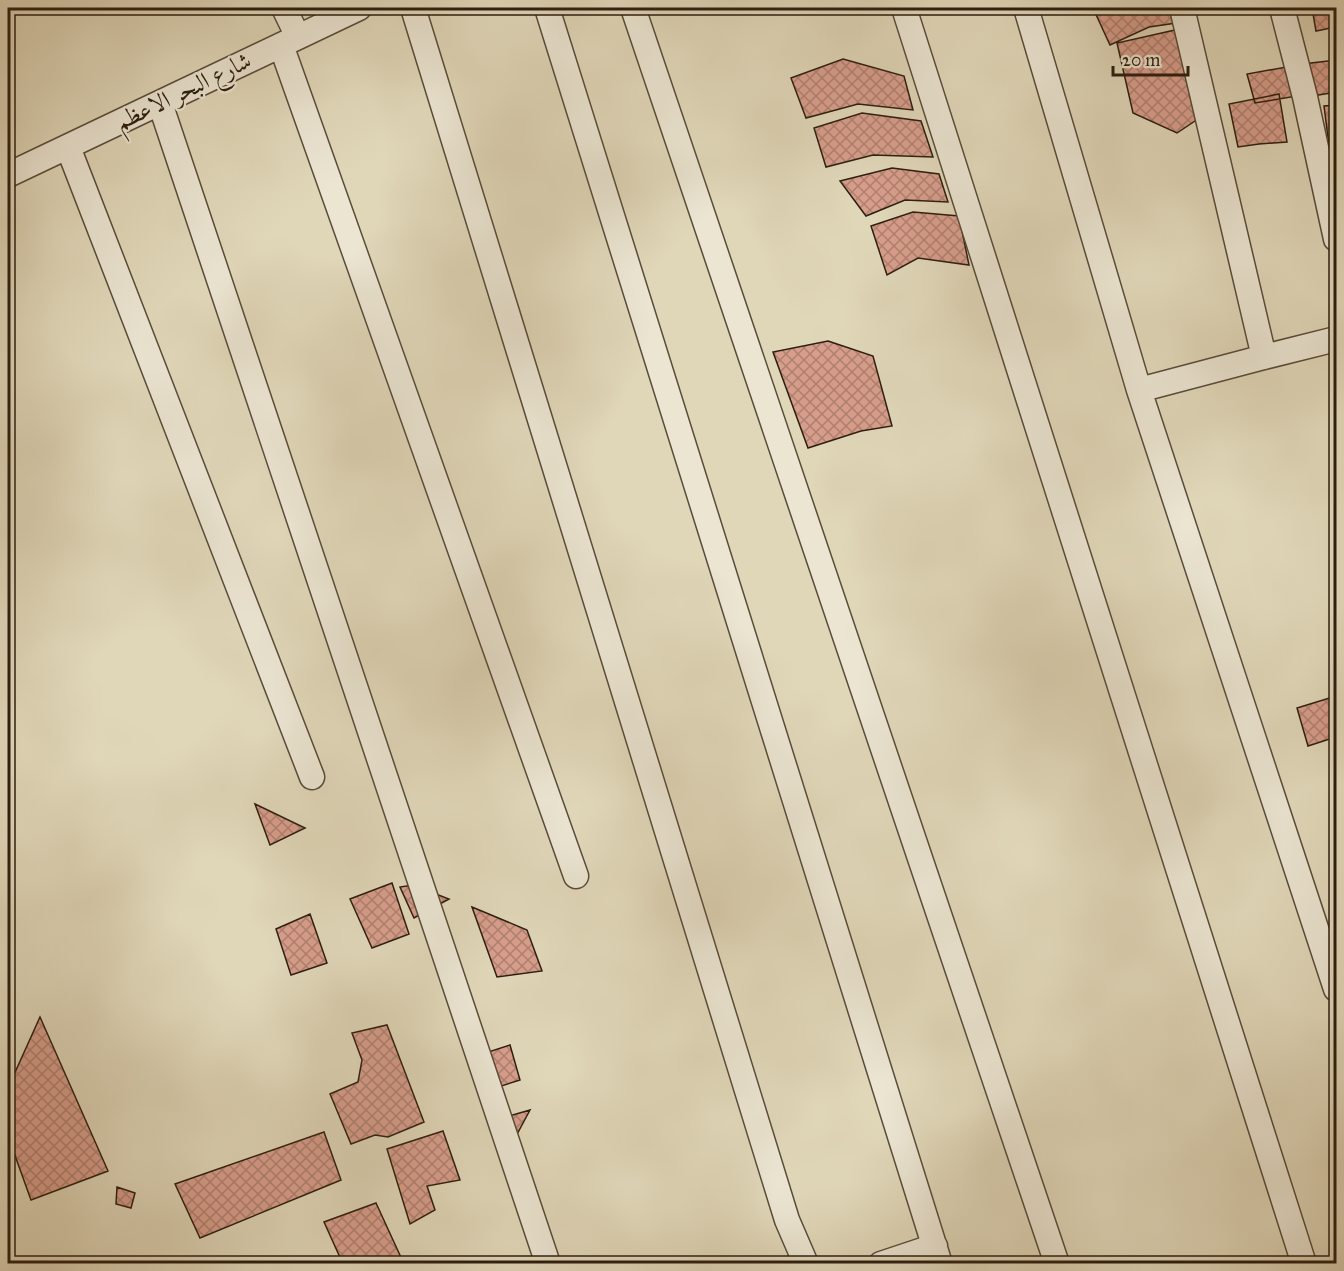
<svg xmlns="http://www.w3.org/2000/svg" width="1344" height="1271" viewBox="0 0 1344 1271" font-family="'IM FELL Great Primer',Amiri,serif">
<style>
.building{fill:url(#building-cross-hatch);stroke:#2c1e10;stroke-width:1.5}
.lines{fill:none;stroke-linecap:round;stroke-linejoin:round}
.minor-casing{stroke:#594c3a;stroke-width:27}
.minor{stroke:#ebe5d2;stroke-width:24}
.labels{text-anchor:middle;stroke-width:4.5;stroke-linejoin:round;paint-order:stroke}
.street-label{font-size:24px;fill:#2c1e10;stroke:#ebe5d2}
</style>
<defs>
<pattern id="building-cross-hatch" width="8" height="8" patternUnits="userSpaceOnUse" patternTransform="scale(1.5)"><rect width="8" height="8" fill="#d89e8c"/><path d="M0 0l8 8M0 8l8-8" fill="none" stroke="#af8071"/></pattern>
</defs>
<rect width="100%" height="100%" fill="#e0d7b9"/>
<filter id="stains"><feTurbulence type="fractalNoise" baseFrequency=".00333" numOctaves="4"/><feColorMatrix values="0 0 0 0 .2 0 0 0 0 .09 0 0 0 0 .02 0 0 0 .5 -.17"/></filter>
<radialGradient id="worn" r=".72"><stop offset=".6" stop-color="#630" stop-opacity="0"/><stop offset="1" stop-color="#630" stop-opacity=".3"/></radialGradient>
<path class="building" d="M1093,8h80l3,15 -27,4 -39,18z
M1312,8h24v19l-20,4z
M1184,28l20,87 -27,18 -44,-20 -16,-70z
M843,59l61,17 9,34 -55,-6 -52,14 -15,-40z
M1336,60v32l-29,5 -4,-33z
M1292,66l5,30 -42,7 -8,-29z
M1279,94l8,48 -28,2 -21,3 -9,-43z
M1336,105v47l-6,1 -6,-47z
M862,113l59,8 12,36 -60,-2 -47,12 -12,-39z
M892,168l47,6 9,28 -43,-2 -39,16 -26,-35z
M913,212l46,4 10,49 -51,-7 -31,17 -16,-49z
M828,341l45,15 19,70 -31,5 -53,17 -35,-96z
M1336,696v41l-28,9 -11,-38z
M255,804l50,24 -35,17z
M392,883l17,51 -37,14 -22,-49z
M413,885l36,14 -35,19 -14,-31z
M472,907l55,23 15,41 -45,6z
M310,914l17,49 -36,12 -15,-46z
M40,1017l68,154 -77,29 -23,-64v-48z
M387,1025l37,97 -36,15 -13,-2 -24,9 -21,-50 28,-12 4,-22 -10,-27z
M510,1045l10,35 -41,13 -12,-34z
M530,1110l-15,28 -6,-22z
M443,1131l17,49 -33,6 8,24 -25,14 -23,-75z
M324,1132l17,48 -141,58 -25,-54z
M117,1187l18,6 -4,15 -15,-4z
M376,1203l28,61h-61l-19,-42z"/>
<g class="lines">
<defs>
<path id="minor" d="M284,8l14,29
M413,8l374,1212 19,44
M547,8l393,1256
M633,8l424,1256
M904,8l400,1256
M1026,8l113,382 197,599
M1182,8l82,349
M1282,8l23,89 31,142
M281,45l295,831
M160,103l388,1161
M68,147l244,630
M8,175l351,-167
M1139,390l125,-33 72,-18
M881,1264l54,-18"/>
</defs>
<use href="#minor" class="minor-casing"/>
<use href="#minor" class="minor"/>
</g>
<g class="labels">
<g class="street-label">
<text transform="translate(183 91) rotate(-26)" y="8">شارع البحر الاعظم</text>
</g>
</g>
<rect width="1344" height="1271" fill="none" stroke="#e0d7b9" stroke-width="30"/>
<rect x="9" y="9" width="1326" height="1253" fill="none" stroke="#2c1e10" stroke-width="3"/>
<rect x="15" y="15" width="1314" height="1241" fill="none" stroke="#2c1e10" stroke-width="1.5"/>
<path d="M1113 66v9h75v-9" fill="none" stroke="#2c1e10" stroke-width="3"/>
<text x="1122" y="66" font-size="18" fill="#2c1e10" stroke="#ebe5d2" stroke-width="4.5" paint-order="stroke">20 m</text>
<rect width="100%" height="100%" filter="url(#stains)"/>
<rect width="100%" height="100%" fill="url(#worn)"/>
</svg>
